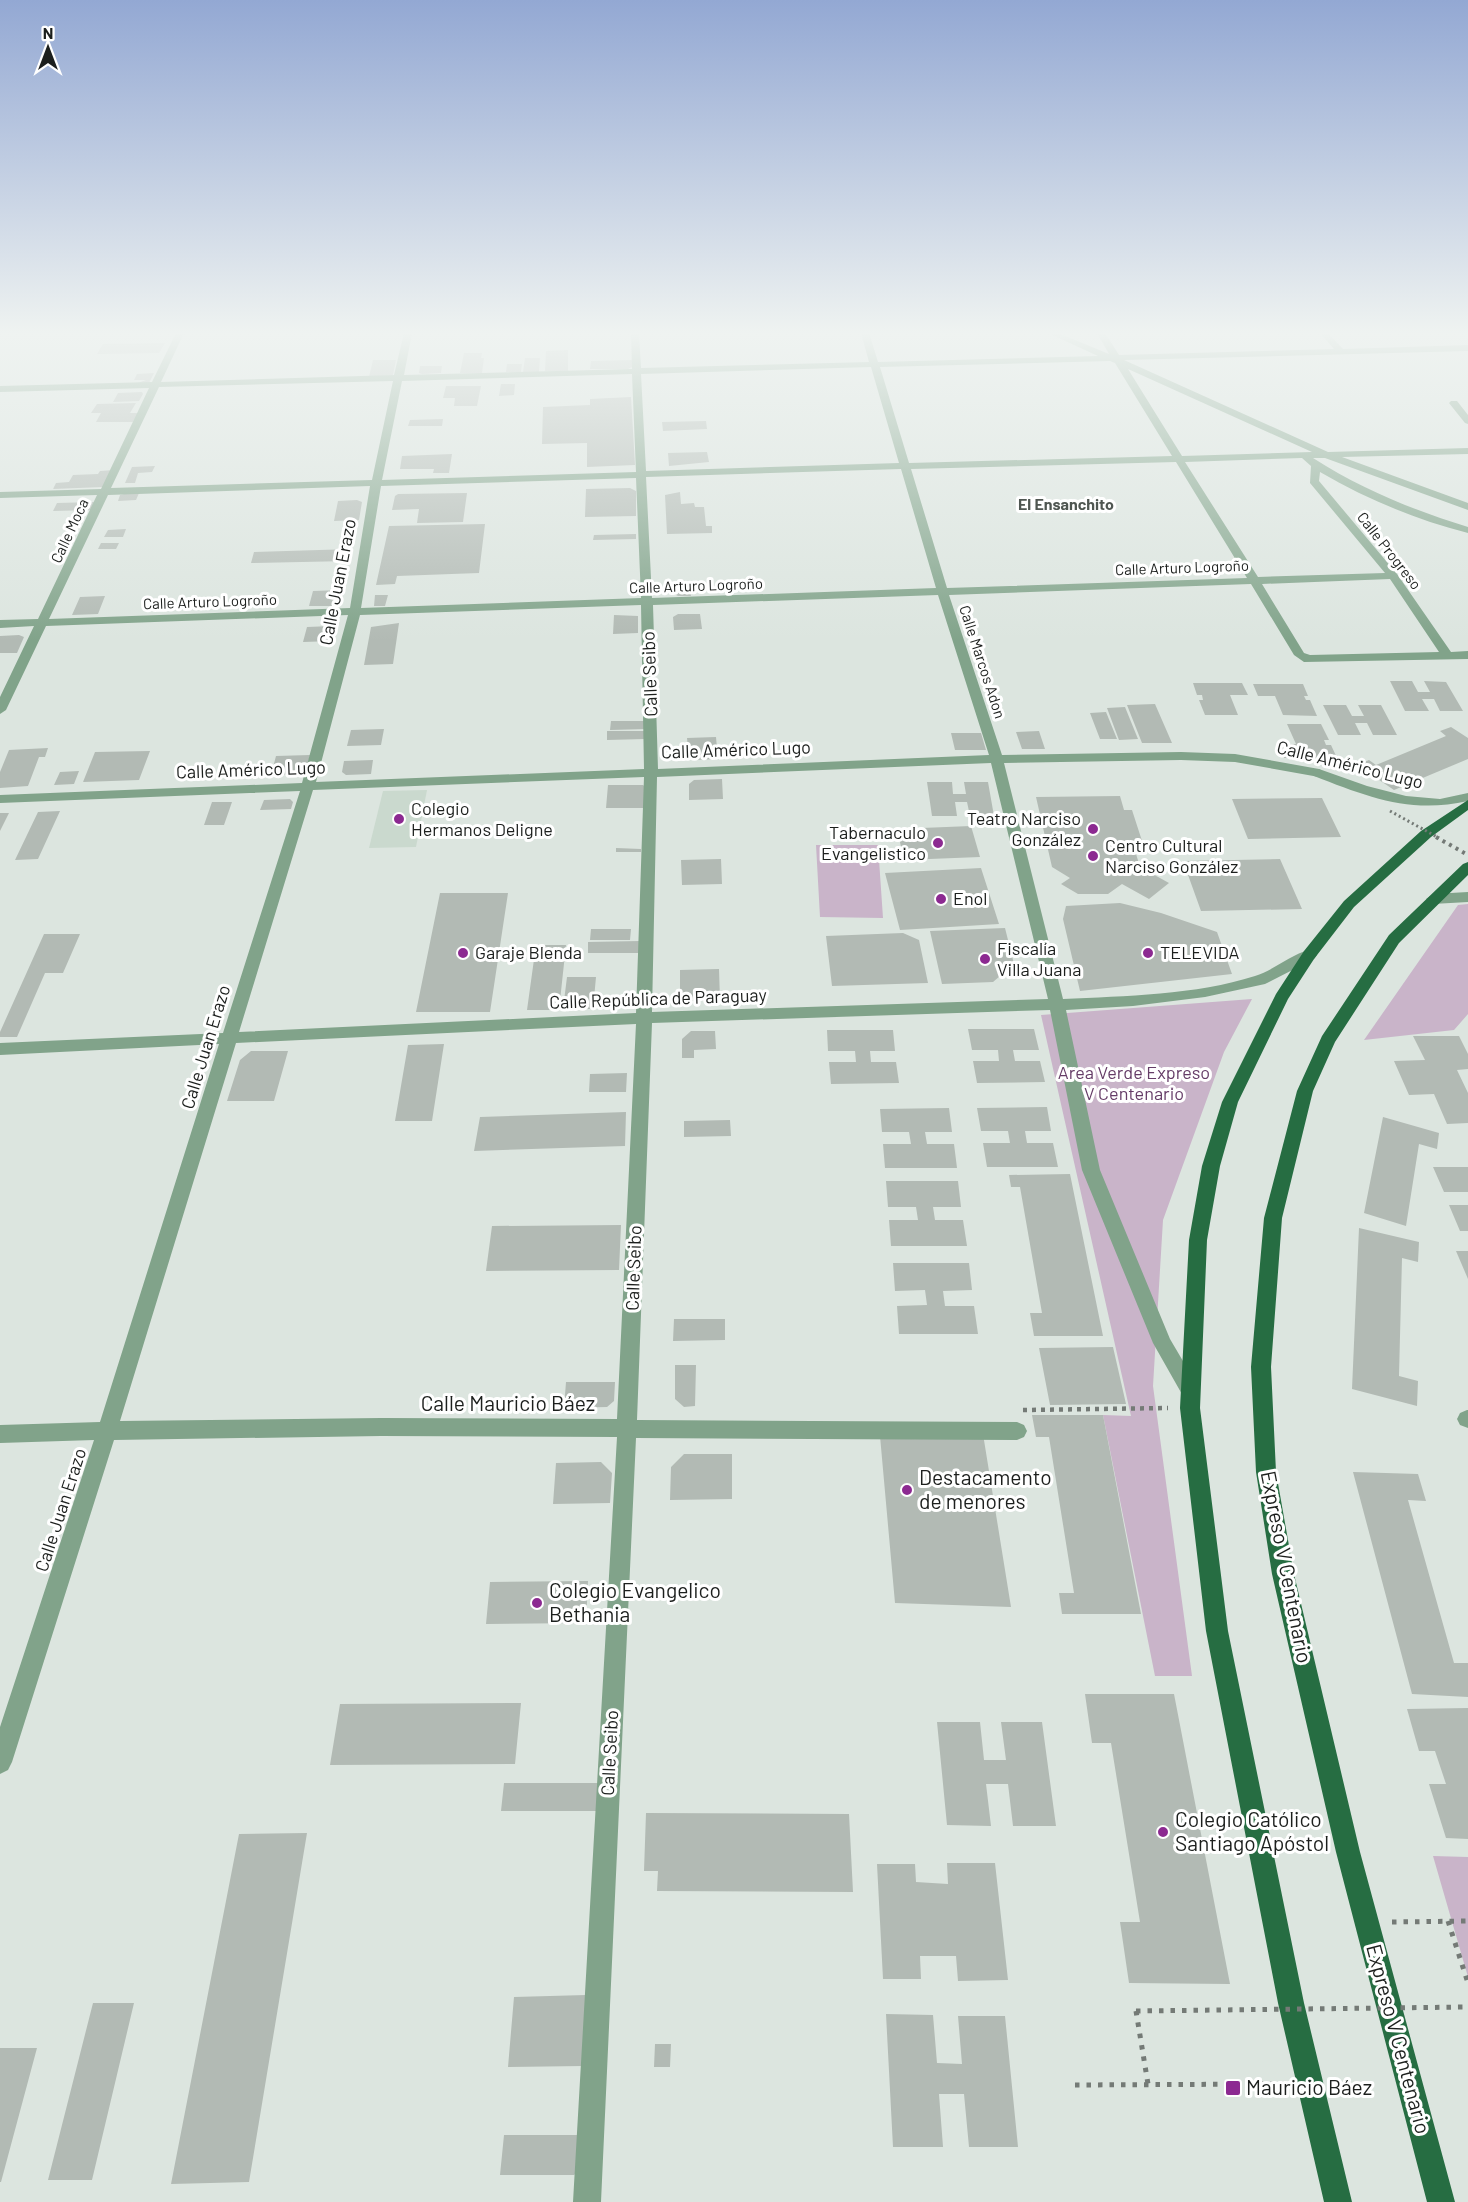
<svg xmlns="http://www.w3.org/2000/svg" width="1468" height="2202" viewBox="0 0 1468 2202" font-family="Barlow,sans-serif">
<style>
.built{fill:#cad9ce}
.green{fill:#c9b4c9}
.building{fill:#b2bab4}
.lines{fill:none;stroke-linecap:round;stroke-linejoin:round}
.path-far1{stroke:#747a76;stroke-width:4.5;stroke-dasharray:4 5;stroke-linecap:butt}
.path{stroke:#747a76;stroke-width:5;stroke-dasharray:4.5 7;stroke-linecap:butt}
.minor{fill:#81a38a;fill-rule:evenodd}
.tertiary{fill:#81a38a;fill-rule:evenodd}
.primary{fill:#266d42;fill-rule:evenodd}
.path-bridge-far2{stroke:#747a76;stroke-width:3;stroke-dasharray:2 3;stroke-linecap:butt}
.path-bridge-far1{stroke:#747a76;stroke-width:4;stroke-dasharray:3 4.5;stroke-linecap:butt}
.path-bridge{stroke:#747a76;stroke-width:5;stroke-dasharray:4.5 7;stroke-linecap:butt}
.poi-dot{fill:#8c2991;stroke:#fff;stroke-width:2}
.labels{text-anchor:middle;stroke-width:6;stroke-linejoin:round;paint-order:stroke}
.far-street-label{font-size:15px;fill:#1c1f1d;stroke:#fff}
.far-neighbourhood-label{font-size:16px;font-weight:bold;fill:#4f5651;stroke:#fff}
.street-label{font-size:18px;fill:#1c1f1d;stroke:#fff}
.poi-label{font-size:18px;fill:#1c1f1d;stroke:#fff;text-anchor:start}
.park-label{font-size:18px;fill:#653c67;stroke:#fff}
.near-street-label{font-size:21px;fill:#1c1f1d;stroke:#fff}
.near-poi-label{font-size:21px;fill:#1c1f1d;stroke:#fff;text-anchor:start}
</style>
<rect width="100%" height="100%" fill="#dce5df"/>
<path class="built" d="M427,790l-11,57 -47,1 14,-57z"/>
<path class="green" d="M816,845h62l5,73 -63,-1z
M1468,904v110l-14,16 -90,10 94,-135z
M1252,999l-28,53 -61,168 -10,166 39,290h-37l-52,-261 28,1 -90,-401z
M1433,1856l35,1v120z"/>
<path class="building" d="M165,343l-6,10 -62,1 6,-10z
M568,350v21h-23l1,-20z
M464,353h18l-1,5h3l-2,15h-22z
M525,358h15l-1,14h-16z
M373,360h23l-3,15 -24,2z
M632,360v7l-4,2h-38l1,-8z
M507,364h15l-1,8h-15z
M420,366h22l-1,7 -19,1 -3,-1z
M154,373l-5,10 -14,1 11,-4h-12l3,-6z
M501,384h14l-1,11 -15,1z
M446,386h35l-4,20h-23l1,-8h-12z
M142,392l1,2 -4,7 -26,1 5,-9z
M631,397l4,68 -48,2v-24l-45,1 1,-37 47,-2v-6z
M136,403l-6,10h8l-5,9h-37l5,-9h-10l6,-9z
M443,419l-1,7h-34l2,-6z
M706,421l1,8 -44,2 -1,-9z
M707,452l2,10 -40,4 -1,-13z
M452,454l-3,19h-16l1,-4h-34l2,-13z
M155,466l-3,6 -14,1 -3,10h-10l7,-16z
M114,470l-11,17 -50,2 3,-6 13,-1 4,-7 25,-1 2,-3z
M630,488l6,3v25l-51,1 1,-28z
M680,492l1,12 13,-1 1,4h9l2,19h6v7l-45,1 -2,-39z
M139,493l-3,7 -18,1 2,-6 4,-1z
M467,493l-4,29 -46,1 2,-14 -27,1 3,-14 3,-2z
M357,500l5,2 -3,18 -25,1 4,-20z
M95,502l-3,8 -39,1 4,-8z
M485,524l-6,49 -82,3 -2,8 -19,1 13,-59z
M126,529l-3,8h-19l4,-7z
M636,534v5l-43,1 1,-5z
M101,543h18l-3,6h-18z
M352,549l-3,12 -98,2 3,-11z
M690,589l1,7h-13l-4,-2 -1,-4z
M342,590l-3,13 -6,3h-24l4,-15z
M375,595h13l-3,11h-11z
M105,596l-7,18 -26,1 8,-18z
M678,614h22l2,15 -28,1 -1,-13z
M614,615l24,1v17l-25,1z
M399,623l-6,41 -29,1 7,-38z
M332,626l4,2 -3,13 -30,1 4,-15z
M19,635l5,2 -7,16h-17v-17z
M1390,681h22l6,11h12l-6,-11 22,1 17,29h-23l-6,-12h-12l7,12h-24z
M1193,683h49l6,12h-18l8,20h-33l-6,-15h4l-1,-5h-5z
M1253,684h50l5,12h-4l2,4h4l7,16 -34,-1 -8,-19h-17z
M1155,704l17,39h-30l-15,-38z
M1323,705h23l6,11h12l-6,-11h23l16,30h-24l-6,-12h-12l6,12h-23z
M1125,707l13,32 -19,1 -12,-32z
M1106,712l11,27h-17l-10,-26z
M611,721h36v8l-37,1z
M1287,724h34l8,16h-5l2,5h5l6,13h-53l-6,-14h18z
M1451,727l17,11v21l-74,31 -37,-25 12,-5 7,5 70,-29 -6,-5z
M384,729l-3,16 -34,1 4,-16z
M607,731h38v8l-38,1z
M1039,731l6,18h-23l-6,-17z
M951,733h30l5,17h-31z
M716,737l2,22 -25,1 -8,-5v-6h3l-1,-11z
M48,748l-3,9h-6l-11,29 -28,2v-16l9,-22z
M150,751l-11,29 -56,2 12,-30z
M310,755l-4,15 -7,4 -28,1 5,-19z
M373,760l-2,14 -25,1 -4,-3 2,-11z
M79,771l-5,13 -20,1 6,-13z
M722,779l1,20 -34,1v-16l5,-4z
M927,782h25l1,12h13l-2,-12h24l6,34h-24l-3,-14h-12l2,14h-25z
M608,785h35l5,4 -1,19h-41z
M1120,796l4,14h8l11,34h-10l7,23 29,16 -20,16 -27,-15 -14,10h-30l-17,-10 9,-6 -18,-11 -16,-70z
M1322,798l19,39 -93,2 -16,-40z
M290,799l3,3 -2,7 -31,1 4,-10z
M212,802h20l-8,23h-20z
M60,811l-22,48 -23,1 23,-48z
M0,813h9l-9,18z
M971,826l9,31 -76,3 -7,-31z
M616,848l25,1v3h-25z
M721,859l1,25 -40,1 -1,-25z
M1280,859l22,50 -101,2 -18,-50z
M981,868l18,56 -99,6 -15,-57z
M440,893h68l-18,119h-74z
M1120,903l41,10 56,19 15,42 -152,17 -17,-72 3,-13z
M1005,928l9,36 -21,18 -51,2 -12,-53z
M591,929h40l-1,11h-40z
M903,933l16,7 9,43 -96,3 -6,-50z
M44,934h36l-17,39h-18l-28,64h-17v-5z
M640,941v12h-52v-11z
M536,945h30l-7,65h-32z
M719,969l1,31 -32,1 -8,-4v-27z
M567,977h29l-3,32h-30z
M968,1029h66l5,21h-26l2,11h25l5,21 -68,1 -4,-22h26l-1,-11h-26z
M827,1030h66l2,21h-25l1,11h25l3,21 -68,1 -2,-22h27l-1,-11h-27z
M691,1031h24l1,18 -22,1v8h-12v-19z
M1413,1036h46l9,18v15l-11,1 11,23v30l-21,1 -13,-30 -25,1 -15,-34 31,-1z
M444,1044l-12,77h-37l13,-76z
M251,1051h37l-14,50h-47l13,-41z
M627,1073l-1,19h-37l1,-18z
M1047,1107l4,24h-26l2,12h26l5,24h-71l-4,-24h27l-2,-12h-27l-4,-23z
M949,1108l3,24h-27l2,12h27l3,24h-72l-2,-24h28l-2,-12h-27l-2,-23z
M626,1112l-1,34 -151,5 6,-34z
M1383,1117l56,16 -2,16 -18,-5 -13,82 -42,-13z
M730,1120l1,16 -47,1v-16z
M1433,1167h35v25h-24z
M1070,1174l33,162h-69l-4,-23h12l-22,-126h-9l-2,-12z
M886,1181h72l3,26h-28l2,13h28l4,26h-76l-2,-26h29l-2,-13h-28z
M1449,1205h19v26h-8z
M621,1225l-2,45 -133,1 6,-45z
M1359,1228l60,14 -1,20 -16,-4 -3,118 19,5 -1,25 -65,-17z
M1456,1251h12v28z
M893,1263h76l3,27 -29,1 2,15h29l4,28h-79l-2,-28 30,-1 -2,-15 -30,1z
M674,1319h51v21l-52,1z
M1113,1347l13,57 -76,1 -11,-57z
M675,1365h21l-1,41 -11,1 -9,-8z
M566,1382h49l-1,19 -7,6 -43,1z
M1032,1415h71l38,199h-79l-3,-21h15l-25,-156h-13z
M983,1434l28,173 -116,-4 -15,-167z
M684,1454h48v45l-62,1 1,-33z
M601,1462l11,11 -2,30 -57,1 3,-41z
M1353,1472l65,2 8,27 -18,-1 46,163h14v34l-56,-3z
M588,1581l-2,42 -100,1 4,-42z
M1085,1694h89l56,290 -101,-1 -9,-61h20l-29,-179h-19z
M521,1703l-6,61 -185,1 10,-61z
M1468,1708v131l-22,-1 -17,-54h17l-11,-33h-16l-12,-42z
M937,1722h43l4,38h22l-5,-38h41l14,104h-43l-5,-42h-22l5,42 -44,-1z
M504,1783h98l-2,28h-99z
M646,1813l203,1 4,78 -196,-1 1,-20h-14z
M307,1833l-58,349 -78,2 68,-350z
M947,1863h48l13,117 -50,1 -2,-25h-36l1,23h-38l-6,-115h38l1,18 32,2z
M586,1995l-3,71 -75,1 6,-70z
M93,2003h41l-42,177h-44z
M886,2014l47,1 4,48 25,1 -4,-48h47l13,131h-49l-5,-53h-25l4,53h-50z
M655,2044h16l-1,23h-16z
M0,2048h37l-36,134h-1z
M504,2135h79l-2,33 -7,7h-74z"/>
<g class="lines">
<path class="path-far1" d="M1023,1410l145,-2"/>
<path class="path" d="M1448,1921l20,62
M1392,1922l76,-1
M1136,2011l12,73
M1075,2085l209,-1"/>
<path class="minor" d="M176,333h8l-23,49 233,-7 10,-42h8l-8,42 228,-6 -1,-36h8l2,35 228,-6 -8,-29h8l9,29 220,-6 -50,-23h10l51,21 -12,-21h8l14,22 215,-6 -14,-16h8l15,16 125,-4v6l-344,9 204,92 140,-4v6l-126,3 126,46v7l-143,-52h-12c48,31 100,52 155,69v6c-51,-13 -102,-34 -148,-61l-1,9 78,93 54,78 17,-1v8l-164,3 -10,-7 -43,-71 -302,11 53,160 179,-3 54,2 84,15 7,4 -7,4 -84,-15 -54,-2 -177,3 59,236c62,-3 133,-4 192,-23 19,-6 35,-21 54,-26l8,5 -3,4 -49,25 -60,13 -72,9 -67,4 34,160 70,169 30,51 -3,6 -7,3 -7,-3 -30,-53 -71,-173 -32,-160 -398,13 -15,397 380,2 7,3 3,6 -3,6 -7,3 -381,-2 -35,764h-28l44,-765 -236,-1 -267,4 -102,322 -4,8 -8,4v-47l94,-287 -94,3v-18l100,-3 119,-378 -219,11v-12l223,-10 77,-242 -300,12v-8l302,-12 46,-168 -302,11 -40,84 -6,4v-17l34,-71 -34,2v-8l38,-1 59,-124 -97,3v-6l101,-3 48,-101 -149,4v-6l152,-4zM1110,361l5,2 57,93 -263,7 -29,-96zM871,367l28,96 -253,8 -5,-97zM1128,369l184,83 -130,4zM632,374l4,98 -254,8 20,-99zM393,381l-21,99 -261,8 48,-101zM1302,458l9,8 -1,17 75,90 -127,4 -73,-115zM1176,462l71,116 -300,10 -36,-119zM901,469l35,119 -284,10 -6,-121zM636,478l5,120 -280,10 20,-122zM370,486l-20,122 -301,11 59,-124zM1390,579l49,73 -129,3 -6,-2 -42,-69zM938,595l51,160 -331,14 -5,-164zM641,605l3,164 -328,13 44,-167zM991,763l57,236 -396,13 5,-235zM644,777l-8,236 -397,19 74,-242zM636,1024l-19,395 -236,-1 -261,3 116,-378z
M1451,401h6l11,14v9l-3,-1 -16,-20z
M1468,892v10l-35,2 -7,-5 7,-5z
M1467,1410h1v18l-8,-3 -3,-6 3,-6z"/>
<path class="tertiary" d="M1319,769l48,17 39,10 34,3 28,-6v8c-58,13 -100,-4 -154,-25l-2,-3z"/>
<path class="primary" d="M1468,800v10l-37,27 -77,70 -40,52 -26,40 -50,103 -18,64 -13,74 -7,168 28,223 76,372 48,199h-28l-46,-199 -72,-372 -26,-223 9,-168 13,-74 20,-64 54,-108 28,-43 40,-50 77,-70z
M1468,862v13l-69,68 -64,99 -22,49 -31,127 -11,149 5,105 18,102 66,278 95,350h-28l-91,-350 -64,-278 -16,-102 -5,-105 13,-149 33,-127 25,-55 67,-101 74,-71z"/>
<path class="path-bridge-far2" d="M1390,811l49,27"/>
<path class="path-bridge-far1" d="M1436,837l32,18"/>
<path class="path-bridge" d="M1136,2011l332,-4"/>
</g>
<linearGradient id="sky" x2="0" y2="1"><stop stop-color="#93a8d3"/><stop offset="0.52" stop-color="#eff3f1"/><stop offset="1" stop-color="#eff3f1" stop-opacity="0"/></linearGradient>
<rect width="1468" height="641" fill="url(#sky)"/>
<g class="poi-dot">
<circle cx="399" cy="819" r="6"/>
<circle cx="1093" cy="829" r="6"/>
<circle cx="938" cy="843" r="6"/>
<circle cx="1093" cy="856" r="6"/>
<circle cx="941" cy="899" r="6"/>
<circle cx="463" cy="953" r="6"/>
<circle cx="1148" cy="953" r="6"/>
<circle cx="985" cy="959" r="6"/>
<circle cx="907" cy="1490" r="6"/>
<circle cx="537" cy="1603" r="6"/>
<circle cx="1163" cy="1832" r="6"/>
<rect x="1225" y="2080" width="16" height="16" rx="3"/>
</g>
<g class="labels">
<g class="far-street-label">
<text transform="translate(70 531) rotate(-65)" y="5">Calle Moca</text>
<text transform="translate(1389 551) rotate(52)" y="5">Calle Progreso</text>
<text transform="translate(1182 568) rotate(-2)" y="5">Calle Arturo Logroño</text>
<text transform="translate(696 586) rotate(-2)" y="5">Calle Arturo Logroño</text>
<text transform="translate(210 602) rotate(-2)" y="5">Calle Arturo Logroño</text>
<text transform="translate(982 662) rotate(72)" y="5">Calle Marcos Adon</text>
</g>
<g class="far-neighbourhood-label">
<text x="1066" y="510">El Ensanchito</text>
</g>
<g class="street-label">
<text transform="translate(338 582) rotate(-79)" y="6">Calle Juan Erazo</text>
<text transform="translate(650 674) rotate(-92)" y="6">Calle Seibo</text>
<text transform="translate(736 750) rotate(-2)" y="6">Calle Américo Lugo</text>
<text transform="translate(1350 765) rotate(14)" y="6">Calle Américo Lugo</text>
<text transform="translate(251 770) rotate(-2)" y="6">Calle Américo Lugo</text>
<text transform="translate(658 999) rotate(-2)" y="6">Calle República de Paraguay</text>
<text transform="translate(206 1047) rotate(-73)" y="6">Calle Juan Erazo</text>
<text transform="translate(634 1268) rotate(-88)" y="6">Calle Seibo</text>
<text transform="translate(61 1510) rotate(-72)" y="6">Calle Juan Erazo</text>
<text transform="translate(610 1753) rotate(-87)" y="6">Calle Seibo</text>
</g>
<g class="poi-label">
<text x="411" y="815">Colegio<tspan x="411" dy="21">Hermanos Deligne</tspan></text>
<text x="1081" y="825" text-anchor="end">Teatro Narciso<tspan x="1081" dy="21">González</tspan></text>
<text x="926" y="839" text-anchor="end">Tabernaculo<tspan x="926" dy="21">Evangelistico</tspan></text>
<text x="1105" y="852">Centro Cultural<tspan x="1105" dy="21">Narciso González</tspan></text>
<text x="953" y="905">Enol</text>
<text x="997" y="955">Fiscalía<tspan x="997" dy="21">Villa Juana</tspan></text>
<text x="475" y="959">Garaje Blenda</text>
<text x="1160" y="959">TELEVIDA</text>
</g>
<g class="park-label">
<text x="1134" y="1079">Area Verde Expreso<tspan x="1134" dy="21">V Centenario</tspan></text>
</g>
<g class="near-street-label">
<text x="508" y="1411">Calle Mauricio Báez</text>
<text transform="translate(1286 1567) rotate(79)" y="7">Expreso V Centenario</text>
<text transform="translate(1398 2039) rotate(75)" y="7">Expreso V Centenario</text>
</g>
<g class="near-poi-label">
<text x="919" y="1485">Destacamento<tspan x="919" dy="24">de menores</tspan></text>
<text x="549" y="1598">Colegio Evangelico<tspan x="549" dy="24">Bethania</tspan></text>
<text x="1175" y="1827">Colegio Católico<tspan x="1175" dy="24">Santiago Apóstol</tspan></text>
<text x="1246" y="2095">Mauricio Báez</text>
</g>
</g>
<g transform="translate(48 48)" stroke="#ffffff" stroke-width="4.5" paint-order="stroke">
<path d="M0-4.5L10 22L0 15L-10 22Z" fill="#1c1f1d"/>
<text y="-9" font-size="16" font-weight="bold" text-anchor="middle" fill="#1c1f1d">N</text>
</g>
</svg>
